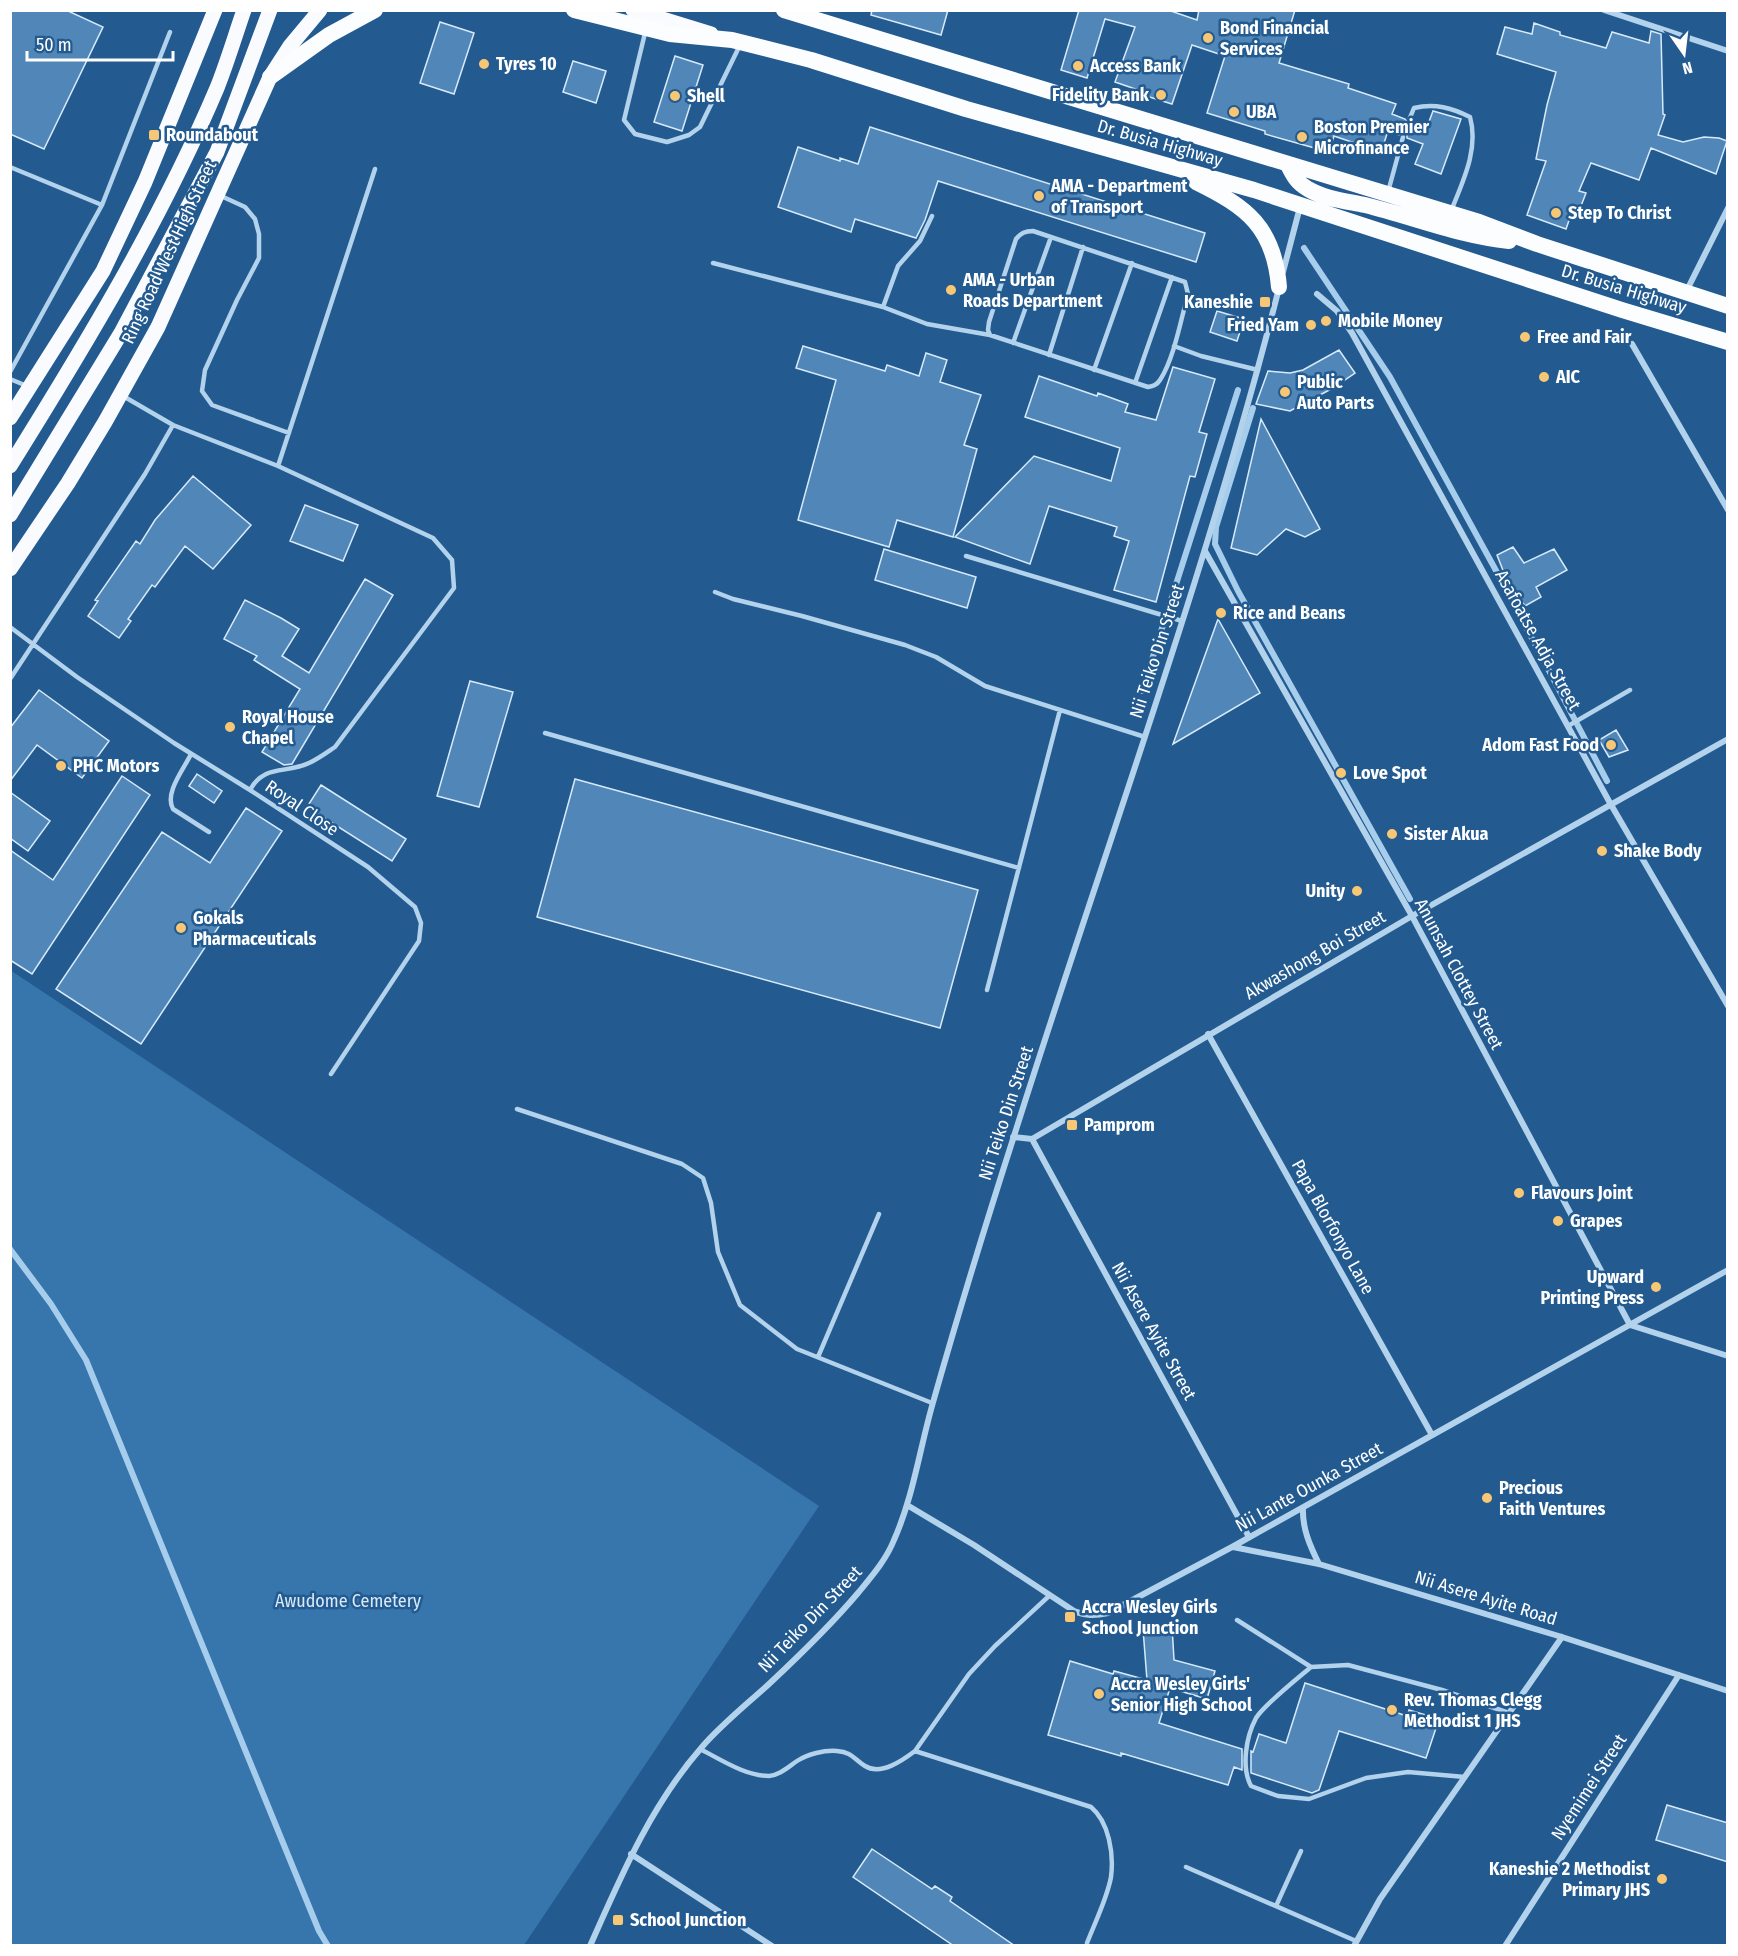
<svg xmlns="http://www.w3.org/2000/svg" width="1738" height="1956" viewBox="0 0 1738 1956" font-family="'Fira Sans Condensed',sans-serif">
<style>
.green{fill:#3775ad}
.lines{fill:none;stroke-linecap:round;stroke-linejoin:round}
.stream{stroke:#a7cded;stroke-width:6}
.building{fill:#5087b8;stroke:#d8eaf9;stroke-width:1.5}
.service{stroke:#b3d2ec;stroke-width:4.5}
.minor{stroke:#b3d2ec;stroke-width:6}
.primary{stroke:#f9fbff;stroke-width:15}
.trunk{stroke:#fcfdff;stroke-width:16}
.poi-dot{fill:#f8c776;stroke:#235b90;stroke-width:2}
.labels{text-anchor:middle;stroke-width:5;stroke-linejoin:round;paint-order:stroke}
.poi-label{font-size:18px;font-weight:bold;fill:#fff;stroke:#235b90;text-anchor:start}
.street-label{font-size:18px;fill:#fff;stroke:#235b90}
.park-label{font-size:18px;fill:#d8eaf9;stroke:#235b90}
</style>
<rect width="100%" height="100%" fill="#235b90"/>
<path class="green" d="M10,970l809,536 -295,439h-513z"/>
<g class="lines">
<path class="stream" d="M1304,248l86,129 115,210 102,194
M1253,408l-37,119 -1,17 23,47 172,308
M1142,691l96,-301
M10,1249l41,55 35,56 233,571 9,15"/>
</g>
<path class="building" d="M10,10h56l37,17 -59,122 -34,-15z
M872,10h76l-7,25 -70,-20z
M1079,10h89l29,10 2,-10h96l-16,53 70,21 -1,4 48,16 -4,10 13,5 3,5 5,-2 14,5 6,-16 28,8 -20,55 -26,-10 8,-20 -16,-6v-4l-3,-1 -5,2 -11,-4 -7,21 -47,-16 -5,16 -64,-18v-3l-58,-18 18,-57 -33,-11 -20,59 -29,-9 1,-3 -29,-10 20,-55 -30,-8 -18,59 -26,-8z
M440,22l34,11 -20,61 -34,-11z
M1534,23l26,9v3l46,13 6,-16 37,11 2,-12 10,3 2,80 2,1 -7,20 25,7 21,-5 15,1 8,3 -11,33 -65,-26 -12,32 -48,-17 -12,28 7,2 -7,18 -6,-2 -7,20 -39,-14 19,-54 -10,-2 11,-54 9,-33 -59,-18 8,-27 27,7z
M675,56l28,9 -21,66 -28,-9z
M573,61l33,10 -10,32 -33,-11z
M870,127l335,106 -9,29 -258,-81 -13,39 -9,18 -61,-19 -4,13 -73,-25 20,-60 42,14v-3l18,6z
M1217,311l27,8 -7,22 -27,-9z
M803,346l82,25 2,-6 32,11 7,-23 21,7 -7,22 41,13 -17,50 13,4 -24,88 -56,-17 -8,27 -91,-27 38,-140 -40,-12z
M1339,350l16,23 -22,15 -43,23 -34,-7 12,-33 22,2 13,-3z
M1173,367l42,12 -16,53 8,2 -12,43 -5,-1 -34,126 -42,-12 15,-49 -15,-5 3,-9 -68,-21 -19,58 -75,-27 79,-81 77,25 9,-33 -95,-31 14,-41 58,20 1,-3 30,11 -3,8 31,8z
M1261,419l59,110 -15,8 -19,-8 -29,26 -26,-7z
M193,476l58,49 -38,44 -28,-23 -30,41 -3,-2 -24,34 3,2 -12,17 -31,-22 10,-15 -3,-1 41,-59 4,3 15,-24z
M305,505l53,20 -15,36 -53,-20z
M1513,547l11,16 30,-14 13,21 -31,17 5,10 -16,9 -21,-33 -7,-18z
M884,549l92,28 -9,31 -92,-28z
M365,579l28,16 -101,169 -8,1 -22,-13 38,-63 -46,-29 3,-4 -33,-17 21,-39 36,18 18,11 -17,27 27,17z
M1218,619l42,74 -87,51z
M470,681l43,11 -34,115 -42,-11z
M39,690l70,51 -27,37 -45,-33 -27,36v-53z
M1616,730l12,20 -19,7 -10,-17z
M197,774l25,17 -8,12 -25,-17z
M122,776l28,19 -118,179 -22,-14v-110l43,30z
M575,779l403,111 -38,138 -403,-111z
M321,785l85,54 -14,22 -85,-54z
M10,792l40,29 -22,30 -18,-13z
M246,808l36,23 -141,213 -85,-55 106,-157 48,31z
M1172,1626l2,34 41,11 -8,28 -37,-11 -11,35 83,26v21l-8,-3 -6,18 -107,-32v3l-73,-21 22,-74 43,13 1,-3 33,9 -4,-51z
M1305,1683l102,33 2,-6 30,9 -13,39 -87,-27 -20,59 -7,3 -61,-20v-22l2,1 6,-18 27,9z
M1667,1805l61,18v39l-72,-22z
M872,1849l60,40 3,-3 17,11 -2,4 65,45h-61l-101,-69z"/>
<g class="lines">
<path class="service" d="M645,33l-21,87 11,14 32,8 22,-7 11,-8 40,-82
M1409,120l5,-12c21,-5 38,0 56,9 9,32 -7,64 -19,94
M10,167l92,38
M1388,192l15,-55
M221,196l24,11 10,12 4,15v24l-22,42 -32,70 -3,21 10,14 77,28
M713,263l170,44 44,17 63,11 158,52c5,-1 9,-2 12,-7 14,-21 21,-61 28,-86l-3,-12 -152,-51c-8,0 -12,2 -17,8l-27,83 -1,8 2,5
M883,307l15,-41 22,-25 12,-25
M1013,343l38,-106
M1174,346l27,10 57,14
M1049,355l34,-108
M1094,370l38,-107
M10,372l92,-167 68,-173
M10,379l17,7
M1135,383l37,-106
M123,396l50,29 105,41 155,72 19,22 2,28 -119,159c-9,6 -17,12 -26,16 -23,11 -45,1 -59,27
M278,466l97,-297
M966,556l216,65
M715,592l18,7 69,17 103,29 31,12 49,29 160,51
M10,627l67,50 97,66 76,47 118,77 47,40 6,16 -2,18 -88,133
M10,679l135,-205 28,-49
M1568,726l62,-36
M545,733l474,135
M191,754c-7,15 -27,39 -18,55l36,23
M987,990l73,-280
M517,1109l165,55 21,14 8,25 7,49 22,53 57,44 135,54
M818,1357l61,-143
M1237,1620l74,47 37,-2 94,25 67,23
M1311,1667c-13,11 -47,38 -55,51 -10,19 -15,49 -5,68l27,10 31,3 57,-21 42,-6 57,5
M700,1749c20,10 45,27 69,27 11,-1 19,-9 28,-15 11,-7 27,-11 40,-10 15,1 17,8 28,15 16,10 38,-6 50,-15l54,-77 26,-28 54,-50
M915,1751l176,56c18,15 23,47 20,70 -4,22 -16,45 -24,66
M1186,1867l170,74
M1276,1906l25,-55"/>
<path class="minor" d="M1604,10l124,41
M1283,272l17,-65
M1687,290l41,-82
M1317,294l20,17 15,22 258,470 118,203
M1632,344l96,166
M1205,551l207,365 218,409 98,31
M1208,1034l224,401
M1013,1137l19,2 380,-223 316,-177
M1032,1139l217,398
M907,1505l67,40 100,66c12,5 21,5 34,2l124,-66 496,-277
M1303,1508c-1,20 7,38 16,56
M1233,1547l86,17 243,73 166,54
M631,1854l141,92
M590,1946c31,-70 61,-141 112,-199 20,-23 44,-42 67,-63 31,-29 62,-59 89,-91 14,-17 28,-33 36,-53 20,-45 26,-94 40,-141 25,-88 52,-176 80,-263 89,-282 192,-561 265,-848
M1354,1946l26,-47 182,-262
M1505,1946l174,-271"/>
<path class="primary" d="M633,10l78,24
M10,418l93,-147 42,-89 70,-172
M10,466c76,-122 151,-246 207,-378 10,-25 18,-52 27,-78
M10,515l111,-182 96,-181 53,-142
M10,569l58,-86 37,-61 53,-95 112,-250 20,-31 30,-36"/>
<path class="trunk" d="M574,10l96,24 62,6 79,20 155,49 288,81 368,120 106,32
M784,10l695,212 58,22 191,62
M270,77l59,-42 46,-25
M1288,165c5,10 9,18 20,24 17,10 38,12 57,16 49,12 94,31 144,36
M1196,182c51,25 78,45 83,105"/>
</g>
<g class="poi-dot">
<circle cx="1208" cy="38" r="6"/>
<circle cx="484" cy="64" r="6"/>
<circle cx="1078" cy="66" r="6"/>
<circle cx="1161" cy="95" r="6"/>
<circle cx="675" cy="96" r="6"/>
<circle cx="1234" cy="112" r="6"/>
<rect x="148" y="129" width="12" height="12" rx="3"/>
<circle cx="1302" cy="137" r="6"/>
<circle cx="1039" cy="196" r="6"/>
<circle cx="1556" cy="213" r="6"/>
<circle cx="951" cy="290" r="6"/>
<rect x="1259" y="296" width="12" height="12" rx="3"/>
<circle cx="1326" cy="321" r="6"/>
<circle cx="1311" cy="325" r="6"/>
<circle cx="1525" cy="337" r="6"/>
<circle cx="1544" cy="377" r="6"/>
<circle cx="1285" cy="392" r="6"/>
<circle cx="1221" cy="613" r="6"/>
<circle cx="230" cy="727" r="6"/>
<circle cx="1611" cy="745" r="6"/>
<circle cx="61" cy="766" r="6"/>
<circle cx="1341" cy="773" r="6"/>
<circle cx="1392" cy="834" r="6"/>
<circle cx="1602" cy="851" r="6"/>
<circle cx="1357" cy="891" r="6"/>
<circle cx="181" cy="928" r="6"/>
<rect x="1066" y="1119" width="12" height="12" rx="3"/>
<circle cx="1519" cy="1193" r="6"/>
<circle cx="1558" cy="1221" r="6"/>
<circle cx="1656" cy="1287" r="6"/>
<circle cx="1487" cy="1498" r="6"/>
<rect x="1064" y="1611" width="12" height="12" rx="3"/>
<circle cx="1099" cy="1694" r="6"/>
<circle cx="1392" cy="1710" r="6"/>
<circle cx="1662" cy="1879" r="6"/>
<rect x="612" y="1914" width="12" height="12" rx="3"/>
</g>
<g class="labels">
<g class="poi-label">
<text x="1220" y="34">Bond Financial<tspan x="1220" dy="21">Services</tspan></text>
<text x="496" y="70">Tyres 10</text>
<text x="1090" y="72">Access Bank</text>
<text x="1149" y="101" text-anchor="end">Fidelity Bank</text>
<text x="687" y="102">Shell</text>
<text x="1246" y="118">UBA</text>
<text x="1314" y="133">Boston Premier<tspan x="1314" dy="21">Microfinance</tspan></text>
<text x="166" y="141">Roundabout</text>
<text x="1051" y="192">AMA - Department<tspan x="1051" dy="21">of Transport</tspan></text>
<text x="1568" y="219">Step To Christ</text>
<text x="963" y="286">AMA - Urban<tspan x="963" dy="21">Roads Department</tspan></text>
<text x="1253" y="308" text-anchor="end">Kaneshie</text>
<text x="1338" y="327">Mobile Money</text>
<text x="1299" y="331" text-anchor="end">Fried Yam</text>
<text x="1537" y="343">Free and Fair</text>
<text x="1556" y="383">AIC</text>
<text x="1297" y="388">Public<tspan x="1297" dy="21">Auto Parts</tspan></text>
<text x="1233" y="619">Rice and Beans</text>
<text x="242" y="723">Royal House<tspan x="242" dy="21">Chapel</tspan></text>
<text x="1599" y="751" text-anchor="end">Adom Fast Food</text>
<text x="73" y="772">PHC Motors</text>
<text x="1353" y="779">Love Spot</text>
<text x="1404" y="840">Sister Akua</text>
<text x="1614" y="857">Shake Body</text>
<text x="1345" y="897" text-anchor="end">Unity</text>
<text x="193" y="924">Gokals<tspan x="193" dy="21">Pharmaceuticals</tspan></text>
<text x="1084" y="1131">Pamprom</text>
<text x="1531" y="1199">Flavours Joint</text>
<text x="1570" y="1227">Grapes</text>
<text x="1644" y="1283" text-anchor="end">Upward<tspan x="1644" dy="21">Printing Press</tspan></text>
<text x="1499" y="1494">Precious<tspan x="1499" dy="21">Faith Ventures</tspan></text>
<text x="1082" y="1613">Accra Wesley Girls<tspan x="1082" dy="21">School Junction</tspan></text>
<text x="1111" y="1690">Accra Wesley Girls'<tspan x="1111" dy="21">Senior High School</tspan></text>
<text x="1404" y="1706">Rev. Thomas Clegg<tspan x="1404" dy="21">Methodist 1 JHS</tspan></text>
<text x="1650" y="1875" text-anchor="end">Kaneshie 2 Methodist<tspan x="1650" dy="21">Primary JHS</tspan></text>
<text x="630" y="1926">School Junction</text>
</g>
<g class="street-label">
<text transform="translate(1160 143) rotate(16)" y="6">Dr. Busia Highway</text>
<text transform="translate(169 252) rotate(-65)" y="6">Ring Road West High Street</text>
<text transform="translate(1624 289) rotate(17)" y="6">Dr. Busia Highway</text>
<text transform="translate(1538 640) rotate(61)" y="6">Asafoatse Adja Street</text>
<text transform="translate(1157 651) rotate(-72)" y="6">Nii Teiko Din Street</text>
<text transform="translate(302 808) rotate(34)" y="6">Royal Close</text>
<text transform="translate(1315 955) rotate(-30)" y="6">Akwashong Boi Street</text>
<text transform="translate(1459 974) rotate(62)" y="6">Anunsah Clottey Street</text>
<text transform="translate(1006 1113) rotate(-72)" y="6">Nii Teiko Din Street</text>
<text transform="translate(1333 1227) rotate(61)" y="6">Papa Blorfonyo Lane</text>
<text transform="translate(1154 1331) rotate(61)" y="6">Nii Asere Ayite Street</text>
<text transform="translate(1309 1487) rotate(-29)" y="6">Nii Lante Ounka Street</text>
<text transform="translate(1486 1598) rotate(17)" y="6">Nii Asere Ayite Road</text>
<text transform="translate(810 1619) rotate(-46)" y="6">Nii Teiko Din Street</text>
<text transform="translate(1589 1787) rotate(-57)" y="6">Nyemimei Street</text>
</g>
<g class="park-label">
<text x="348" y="1607">Awudome Cemetery</text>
</g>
</g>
<rect width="1738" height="1956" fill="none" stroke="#ffffff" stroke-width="24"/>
<g transform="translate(1684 54) rotate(166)" stroke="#235b90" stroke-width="4.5" paint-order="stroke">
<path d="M0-4.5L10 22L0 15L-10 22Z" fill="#ffffff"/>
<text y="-9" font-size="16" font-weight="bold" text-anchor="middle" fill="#ffffff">N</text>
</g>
<path d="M27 51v9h146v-9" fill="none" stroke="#ffffff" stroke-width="3"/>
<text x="36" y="51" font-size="18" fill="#ffffff" stroke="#235b90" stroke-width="4.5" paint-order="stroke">50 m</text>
</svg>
